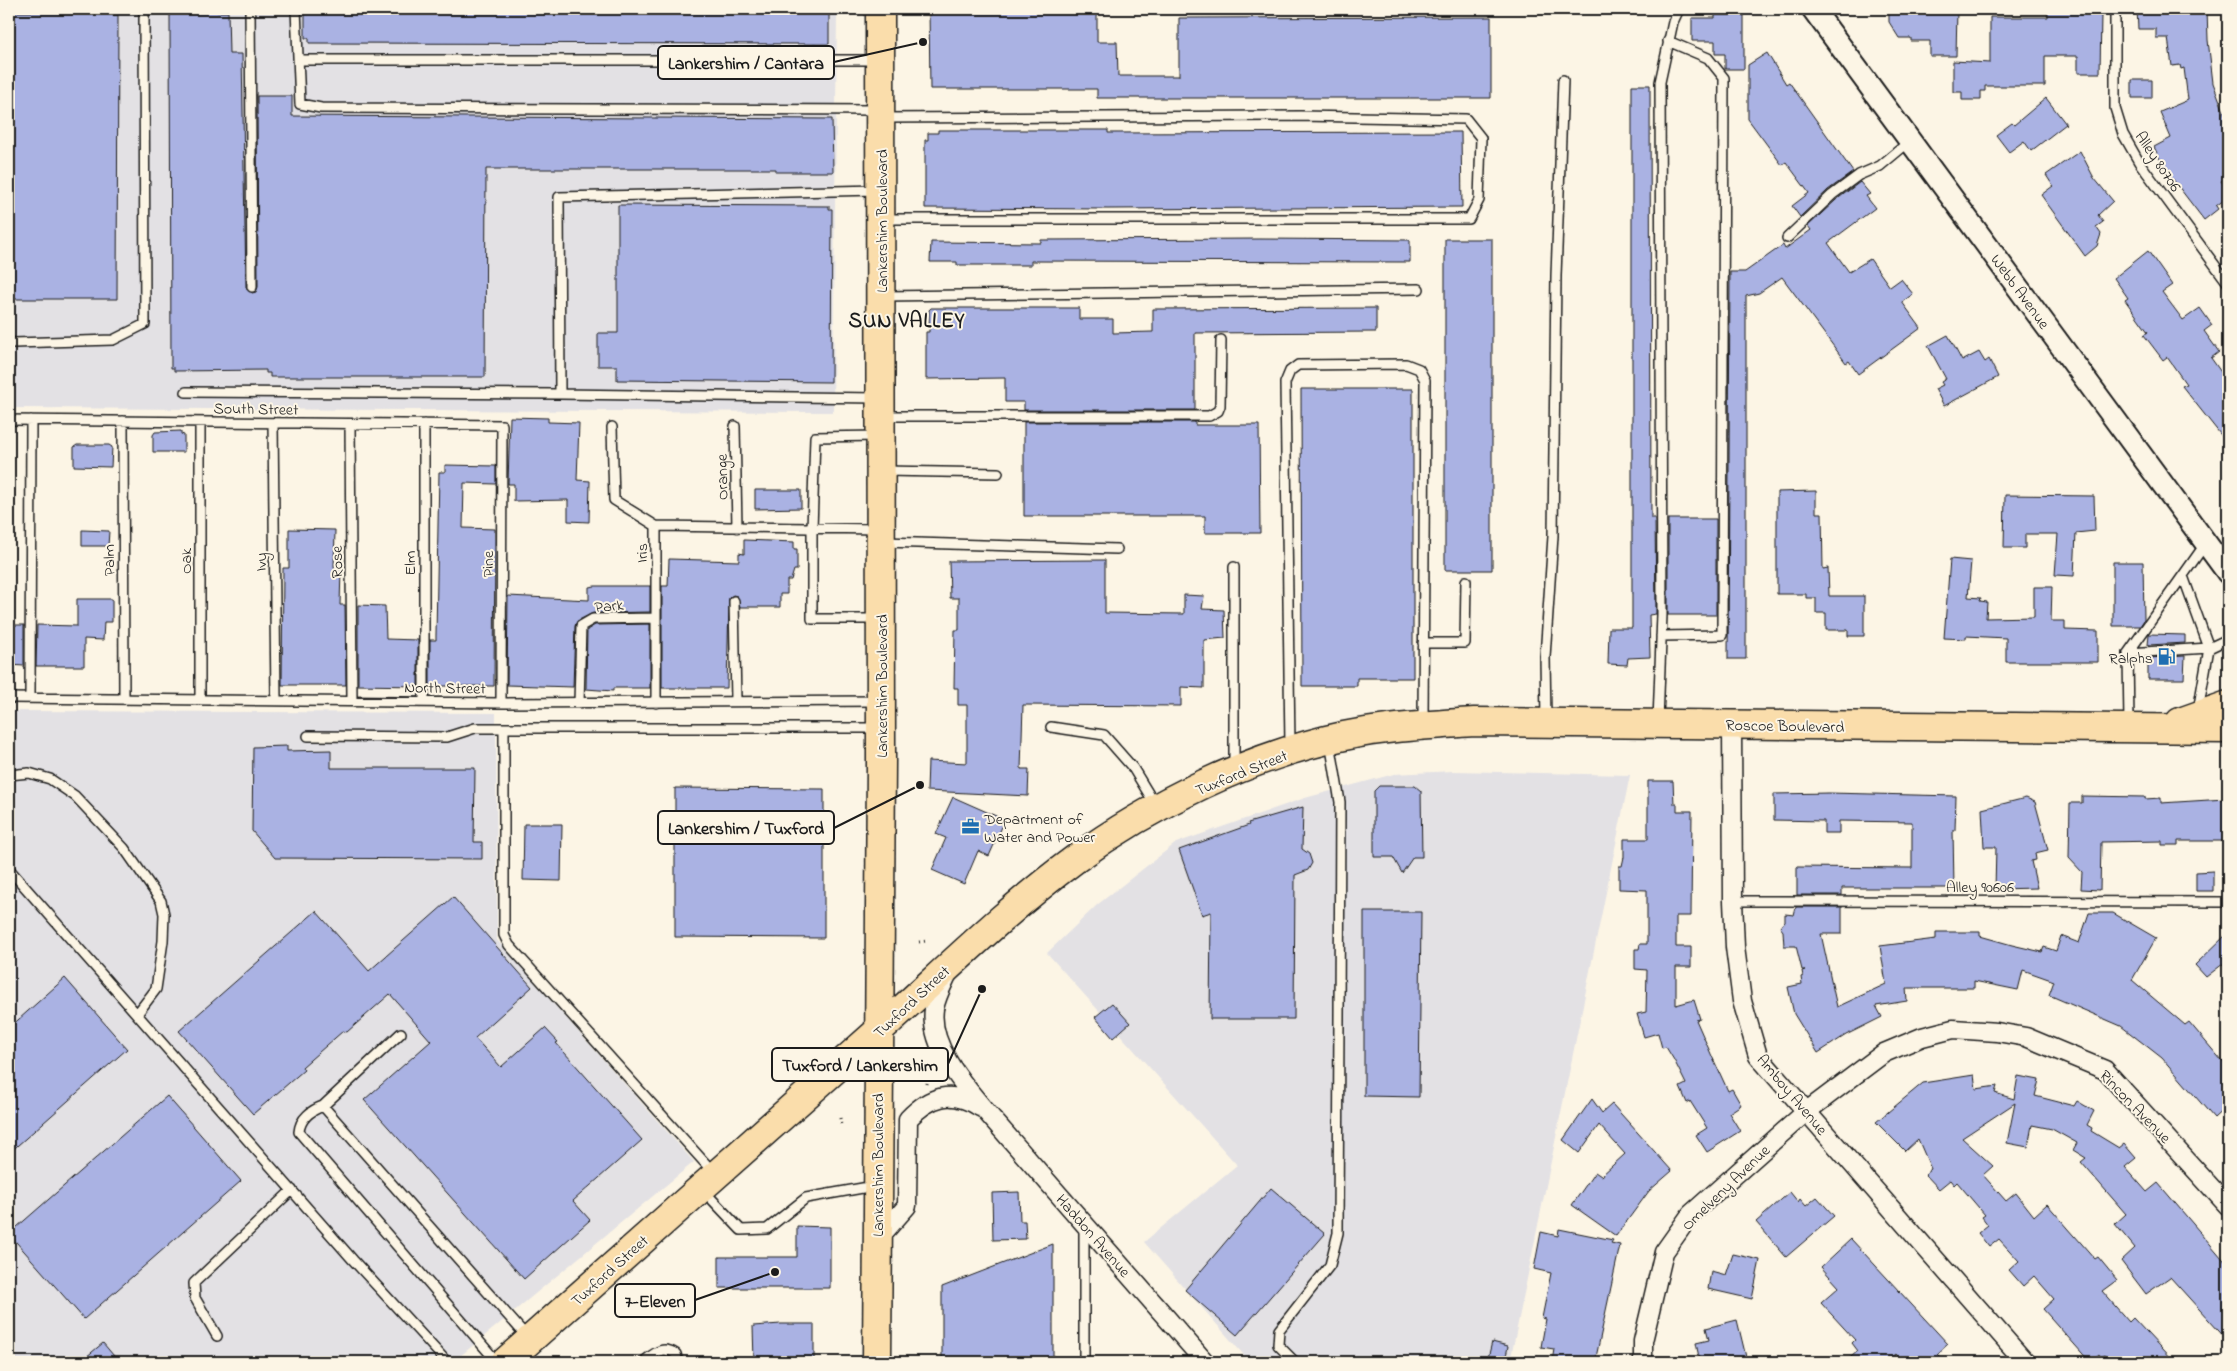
<svg xmlns="http://www.w3.org/2000/svg" width="2237" height="1371" viewBox="0 0 2237 1371" font-family="'Indie Flower',sans-serif">
<style>
.built{fill:#e3e1e4}
.building{fill:#aab2e3;stroke:#1c1c1c}
.lines{fill:none;stroke-linecap:round;stroke-linejoin:round}
.service-casing{stroke:#1c1c1c;stroke-width:12}
.minor-casing{stroke:#1c1c1c;stroke-width:21}
.tertiary-casing{stroke:#1c1c1c;stroke-width:25}
.primary-casing{stroke:#1c1c1c;stroke-width:31}
.path{stroke:#1c1c1c;stroke-width:3;stroke-dasharray:1 4;stroke-linecap:butt}
.service{stroke:#fcf5e5;stroke-width:9}
.minor{stroke:#fcf5e5;stroke-width:18}
.tertiary{stroke:#fcf5e5;stroke-width:21}
.primary{stroke:#faddab;stroke-width:28}
.labels{text-anchor:middle;stroke-width:4;stroke-linejoin:round;paint-order:stroke}
.street-label{font-size:16px;fill:#1c1c1c;stroke:#fcf5e5}
.poi-label{font-size:16px;fill:#1c1c1c;stroke:#fcf5e5;text-anchor:end}
.district-label{font-size:21px;font-weight:bold;letter-spacing:1px;fill:#1c1c1c;stroke:#fcf5e5}
.leader{fill:none;stroke:#1c1c1c;stroke-width:2}
.callout-dot{fill:#1c1c1c;stroke:#fcf5e5;stroke-width:2}
.callout{fill:#fcf5e5;stroke:#1c1c1c;stroke-width:2}
.callout-label{font-size:18px;text-anchor:middle;font-weight:bold;fill:#1c1c1c}
</style>
<rect width="100%" height="100%" fill="#fcf5e5"/>
<filter id="ink" filterUnits="userSpaceOnUse"><feTurbulence type="fractalNoise" baseFrequency=".02" numOctaves="2"/><feDisplacementMap in="SourceGraphic" scale="10" xChannelSelector="R" yChannelSelector="G"/><feConvolveMatrix kernelMatrix="1 2 1 2 8 2 1 2 1" color-interpolation-filters="sRGB"/></filter>
<g filter="url(#ink)">
<path class="built" d="M9,9h828l-4,403 -824,-4z
M9,711l487,2 1,227 197,222 -241,200h-444z
M1454,771l176,4 -120,587h-260l-106,-120 93,-77 -190,-212 50,-48 79,-62 129,-45 89,-24z"/>
<path class="building" d="M170,9h47v3h11l1,42h13l4,233 6,6 4,-1 2,-5 -1,-191h35v20l540,3 1,53h-57v-3h-290l-1,208h-215v-4h-4v-3l-92,1v-3h-3z
M305,9h524v35l-520,-1v-5h-4z
M929,9h168v33h20l1,34h61v-58l312,-1v81h-394v-9h-167z
M1889,9h68l-1,47h-26v-15h-19v-3h-12l-10,-16z
M2137,9h70l1,31 5,43 15,39v53l-7,6 7,10v6l-12,9 2,3 -14,11 -39,-51 -11,-22 17,-9 -11,-26 28,-12 -4,-32 -3,1 -1,-4 -8,1 -4,-28h-12v-9h-18z
M2048,10h40v4h13l-1,59h-22v-17h-33v30h-60v5h-4v9h-19v-8h-9v-31l37,2v-46h58z
M9,12h104v3h5l-1,284h-108z
M1715,15h29v54h-19v-15h-10v-13h-23v-23h23z
M1767,53l19,31 3,-2 64,90 -25,18 -28,27 -8,-11 17,-13 -23,-31 -4,3 -34,-46v-54z
M2132,80h20v18h-20z
M1632,85h18l1,433h4l1,96 -7,1 1,42 -22,1 -1,7 -19,-1 1,-36h23z
M2046,98l20,26 -35,27 -7,-10 -15,11 -13,-17 16,-12 2,2z
M938,130h170v3l353,-1 1,75 -354,2 -183,-1v-68h3v-7h10z
M2080,151l14,27 19,23 -15,14 5,7 -7,5 5,7 -4,12 -12,10 -44,-61 12,-9 -7,-11z
M1860,182l10,12 -4,2 9,12 -47,35 21,29 21,-13 20,28 11,-8 12,15 -11,8 19,26 -63,46 -9,-13 -3,2 -64,-86 -23,16 -13,3v363h-18l2,-387h15l38,-27 2,4 26,-19 -3,-4 28,-26z
M618,205l211,1v3h3l-1,173 -214,-2v-14h-19v-33h20z
M1259,239l151,1v22l-379,-1v4h-74v-3h-27l1,-20 110,1v-3z
M1445,239h47v331h-47z
M2148,251l24,34 -10,7 21,28 17,-12 12,17 -8,6 15,21 -8,6 17,24v62l-46,-58 4,-2 -19,-27 -4,3 -19,-25 4,-3 -23,-32 3,-2 -14,-20z
M931,308h148v11h34v14l40,-1v-23l223,-1v24l-181,1v77h-171v-8h-19v-24l-79,1v-47h3v-22z
M1948,335l14,26 17,-9 6,10 4,-3 9,18 -54,29 -9,-17 8,-4 -2,-3 5,-3 -18,-33z
M1301,389h112v289h-56v8h-55z
M510,417l38,1v4l31,1 -2,57 13,1 -1,41 -21,-1v-21l-54,1v-17h-6z
M1024,422h171v3h64l1,108h-55v-17h-181z
M181,431v3l3,1v17h-31v-17l2,-3z
M77,445h32l3,2 -1,20 -37,-1v-19z
M445,465l51,1v18l-32,-1 -1,45 32,1 -1,157h-64v-46h6v-5l3,-163h6z
M755,490h46v18l-46,1z
M1816,491v22h6l1,56 5,-1 1,28h35v40h-16v-6h-22v-17h-10v-15h-10v-4h-29v-102z
M2005,495l89,1 1,35 -19,2 -2,43 -19,-1 3,-41h-33v14h-21z
M1668,519h48v96h-48z
M289,529l46,1 -1,38 7,1 -1,36h5l1,80h-64l1,-117h6z
M82,530l27,1 -1,15h-26z
M744,540l50,2v7h3v21h-3l-3,10h-4v14h-7v13h-40l-3,-11 -4,-1 -4,3 -2,90h-65v-102h6l1,-27 70,2v-8l5,1z
M1950,559l21,2 -3,36 13,1 -1,3 7,1 -1,16 48,-1v-30h18l-1,34h14v9l33,1v31h-92v-24l-40,-2v3l-22,-1z
M1105,560v53l79,1v-19l20,1 -2,13 22,1 1,28 -21,2v48l-23,-1v19l-158,-1 -2,64h8l-1,27 -101,-5 1,-30 39,2v-58h-9v-17h-4l1,-58h4v-32h-9l-1,-37z
M2113,562h30l1,58 -4,6h-27z
M595,586h55v26l-57,1 -16,8 -2,5 -2,61 -66,-2 1,-89 81,4v-13z
M77,599h35v23h-8l-1,18 -19,-1v27h-48l1,-41 40,1z
M358,605l27,1 1,33 32,1v46l-60,-1z
M650,624v64h-37v3l-27,-2 1,-59 8,-5z
M9,625h15v41l-15,-1z
M2149,634l36,1v8l-37,2z
M2185,656l-1,23h-36v-21z
M287,746v5l44,-1v18h144l-1,74h8v17l-207,-1 -23,-27 1,-84z
M1648,781h25l1,23h3v7h15l-1,105h-15v31h15v20h-15v38l18,-5 6,19 -4,1 15,34 17,37 4,-2 9,16 -12,8 11,18 -33,21 -11,-17 11,-7 -17,-27 -3,2 -7,-16 6,-3 -12,-24 -8,-13 -4,1 -4,-15 -14,4 -7,-23 9,-2 1,-42 -12,-1v-20h4l1,-5h7v-54l-28,-1v-23h3l2,-9v-18h24z
M1379,786h36l6,5 1,66h-9l-11,16 -9,-16h-19v-66z
M675,788l149,1v149l-149,-1z
M1829,793l127,3 -1,34h-2l1,58h-112v7h-45v-28l115,1v-46l-73,-1v12h-15v-12l-50,-1v-26z
M2082,796l63,1v2l16,-1v5l64,-4 -1,42h-46v4h-16v-4l-61,1 -1,48 -19,-1 1,-17 -13,-14 1,-55h12z
M953,797l52,23 -16,36 -11,-5 -14,33 -32,-14 14,-32 -10,-4z
M2026,798l9,4 13,48 -13,3 1,7 -5,1 6,27 -42,1 1,-42h-12l-2,-38z
M1303,807l-1,42 7,5 3,9 -4,7 -13,5 -1,144h-84l1,-107 -9,3 -23,-65 70,-25 -1,-2z
M524,824h38l-1,57 -38,-1z
M2213,871v20h-17v-19z
M453,897l79,90 -57,51 26,29 44,-39 13,14 -2,1 86,97 -69,61 17,19 -66,59 -160,-179 67,-59 -41,-47 -43,38 -4,-1 -41,36 2,3 -51,44 -74,-83 137,-120 53,60z
M1796,907h46v27h-21l16,73 49,-23 -6,-38 56,-7v-7h44v4l32,9 30,7 2,-5 12,4 5,-15 18,7 10,-30h24l43,25 -24,42 53,45 4,-3 39,46v37l-14,13 -52,-60 -41,-32 -72,-31 5,-14 -31,-11 -5,20 -44,-9v7h-68l1,13 -31,5 6,11 -36,18 -28,18 -24,-39 -6,-27 14,-3 -1,-7 2,-1 -1,-5 3,-1h-3l-6,-24h-12l-1,-15 -3,-4 5,-6v-7l9,1z
M1364,912h57l-2,185 -55,-1z
M2228,933v27l-22,17 -11,-12z
M65,978l62,71 -118,104v-125z
M1112,1003l18,20 -17,15 -18,-21z
M1974,1075l2,14 21,-3 -2,7 19,6 4,-23 21,4 -4,16 39,10 3,-5 17,10 -7,14 5,3 -1,3 28,17 5,-4 12,14 -11,9 22,25 11,-9 70,82v76l-58,-64 -24,17 -25,-33 14,-13 -20,-24 11,-10 -45,-52 5,-4 -13,-8 4,-7 -25,-14 -20,-4 -4,22 -21,-4 8,-40 -53,35 31,28 -10,9 23,26 10,-8 18,23 13,-12 48,55 3,-2 19,23 -15,11 27,31 4,-4 41,44h-63l-7,-7 -3,2 -2,-3 -9,8 -47,-53 11,-10 -20,-23 -11,10 -14,-16 10,-9 -20,-22 -10,8 -11,-14 10,-8 -6,-8 3,-2 -28,-33 -3,3 -4,-5 -11,9 -14,-15 6,-5 -13,-30 -13,12 -29,-29 47,-39z
M167,1096l74,85 -157,138 -75,-85z
M1592,1099l10,14 10,-9 60,67 -23,20 -33,45 -44,-31 23,-33 6,4 24,-22 -26,-29 -20,28 -16,-13z
M1271,1188l54,46 -88,101 -52,-45z
M1019,1192l1,29h5l1,18 -33,1 -1,-47z
M1790,1192l8,10 2,-3 6,7 11,-9 17,19 -48,41 -30,-35z
M797,1226l33,1v61h-111v-31h78z
M1559,1229l54,11 -2,3 9,2 -25,117h-43l2,-13 -13,-2 5,-28 -4,-1 9,-45 -17,-4 7,-37 17,4z
M1851,1239l97,105 -11,10 8,8h-41l-8,-8 -10,8h-41l13,-11 -6,-8 3,-3 -34,-37 18,-16 -18,-20z
M1053,1244v118h-111v-75z
M1733,1254l27,6 -8,39 -44,-10 3,-18 15,4z
M1737,1320l9,37 -6,2 2,3h-42l-4,-19 13,-3 -3,-12z
M781,1324h33v38h-60l-1,-36z
M1492,1342l16,4 -3,16h-18z
M103,1343l16,19h-39z"/>
<g class="lines">
<defs>
<path id="service" d="M250,9l2,278
M296,9l4,95 21,4 557,2
M2115,9v99l8,26 16,28 89,121
M298,60h580
M883,219h586l10,-19 2,-62 -15,-19 -166,-3 -416,2
M1787,238l45,-43 27,-20 21,-9 30,-25
M884,296l535,-7
M9,341l5,2 99,-3 32,-16 -1,-315
M186,392l374,2
M878,398l-318,-4 -1,-197 319,-7
M884,416h325l9,-5 2,-5 1,-66
M9,420l493,5 -1,278
M123,421l1,278
M200,422v278
M273,423l3,277
M350,424l2,277
M424,424v277
M735,426l2,102
M612,427l2,73 42,26
M884,471l114,2
M656,526l223,3
M656,526v177
M884,542l233,7
M2183,576l26,72 -11,63
M734,601l2,100
M878,619h-66v-90l3,-92 64,-1
M1661,636l61,-1 2,-557 -16,-20 -40,-17
M1423,643h42l1,-62
M2128,653l81,-5 19,-9
M9,698l492,5 377,-2
M30,698l1,-278
M579,703l2,-77 12,-7 63,-1
M1546,720l-1,-63 8,-121 3,-260 7,-196
M1658,721l4,-107 -2,-532 13,-60 6,-13
M2129,725l-1,-72 78,-110
M1051,727l53,8 29,33 23,38
M504,728v207l5,10 205,228
M308,736l139,1 28,-9h403
M1290,746l-5,-363 5,-12 8,-6 108,-1 13,5 6,11 -2,343
M1234,767v-200
M9,775l20,-2 21,6 25,17 49,52 37,53 3,13 -1,27 -7,48 -19,25
M9,869l344,391 94,102
M1733,901l495,1
M401,1033l-78,73 205,232
M323,1106c-11,4 -23,12 -24,26l198,230
M703,1190l38,40 26,-1 39,-31 68,-12
M217,1336l-22,-38 -1,-15 98,-93
M643,1362c12,-9 19,-17 33,-8l2,8
M1084,1362v-134
M1295,1362l-17,-17 1,-15 51,-65 8,-32 2,-431 -10,-60"/>
<path id="minor" d="M1732,725l1,176 2,46 7,54 16,55 267,306
M948,973c-5,11 -12,24 -14,36 -5,36 28,74 49,99l222,254
M877,1240l30,-34 1,-87c22,-23 43,-30 72,-12
M1643,1362v-21l21,-89 27,-38 116,-103 77,-58 38,-16 31,-8 44,3 29,5 79,33 123,136"/>
<path id="tertiary" d="M1813,9l415,564"/>
<path id="primary" d="M2180,722l48,-17
M505,1362c118,-104 235,-209 353,-313 72,-63 139,-132 216,-189 77,-56 176,-104 270,-124 42,-9 87,-11 130,-14l754,7
M877,1362l4,-601 -1,-752"/>
</defs>
<use href="#service" class="service-casing"/>
<use href="#minor" class="minor-casing"/>
<use href="#tertiary" class="tertiary-casing"/>
<use href="#primary" class="primary-casing"/>
<path class="path" d="M919,942l8,-1
M918,1064l11,1
M927,1084l2,-16
M840,1118l1,8"/>
<use href="#service" class="service"/>
<use href="#minor" class="minor"/>
<use href="#tertiary" class="tertiary"/>
<use href="#primary" class="primary"/>
</g>
</g>
<defs>
<symbol id="fuel-bare" viewBox="-9 -9 18 18"><path d="M-5.5-6h7V0h2V4h1.3V-2.5L3-4.5l.8-.8L6-3V5H2.5V1h-1V6h-7ZM-4.2-4.7v3.2H.2V-4.7Z" fill="#1f6fb2" stroke="#fcf5e5" stroke-width="2.5" paint-order="stroke"/></symbol>
<symbol id="office-bare" viewBox="-9 -9 18 18"><path d="M-6-3h4V-5.5h4V-3h4V5H-6ZM-1-4.5V-3h2v-1.5ZM-6 0V1H6V0Z" fill="#1f6fb2" stroke="#fcf5e5" stroke-width="2.5" paint-order="stroke"/></symbol>
</defs>
<g fill-rule="evenodd">
<use href="#fuel-bare" x="2154" y="644" width="25" height="25"/>
<use href="#office-bare" x="958" y="814" width="25" height="25"/>
</g>
<g class="labels">
<g class="street-label">
<text transform="translate(2159 161) rotate(56)" y="6">Alley 80706</text>
<text transform="translate(881 221) rotate(-90)" y="6">Lankershim Boulevard</text>
<text transform="translate(2021 291) rotate(54)" y="6">Webb Avenue</text>
<text transform="translate(256 408) rotate(1)" y="6">South Street</text>
<text transform="translate(721 477) rotate(-91)" y="6">Orange</text>
<text transform="translate(641 553) rotate(-90)" y="6">Iris</text>
<text transform="translate(108 560) rotate(-90)" y="6">Palm</text>
<text transform="translate(185 561) rotate(-90)" y="6">Oak</text>
<text transform="translate(260 562) rotate(-90)" y="6">Ivy</text>
<text transform="translate(336 562) rotate(-91)" y="6">Rose</text>
<text transform="translate(409 563) rotate(-90)" y="6">Elm</text>
<text transform="translate(487 564) rotate(-90)" y="6">Pine</text>
<text transform="translate(609 605) rotate(-5)" y="6">Park</text>
<text transform="translate(881 686) rotate(-90)" y="6">Lankershim Boulevard</text>
<text transform="translate(445 687) rotate(1)" y="6">North Street</text>
<text transform="translate(1785 725) rotate(1)" y="6">Roscoe Boulevard</text>
<text transform="translate(1241 772) rotate(-22)" y="6">Tuxford Street</text>
<text x="1980" y="892">Alley 90606</text>
<text transform="translate(911 1001) rotate(-43)" y="6">Tuxford Street</text>
<text transform="translate(1793 1094) rotate(50)" y="6">Amboy Avenue</text>
<text transform="translate(2136 1106) rotate(46)" y="6">Rincon Avenue</text>
<text transform="translate(877 1165) rotate(-90)" y="6">Lankershim Boulevard</text>
<text transform="translate(1725 1187) rotate(-44)" y="6">Omelveny Avenue</text>
<text transform="translate(1094 1235) rotate(49)" y="6">Haddon Avenue</text>
<text transform="translate(609 1270) rotate(-42)" y="6">Tuxford Street</text>
</g>
<g class="poi-label">
<text x="2153" y="663">Ralphs</text>
<text x="984" y="824" text-anchor="start">Department of<tspan x="984" dy="18">Water and Power</tspan></text>
</g>
<g class="district-label">
<text x="907" y="327">SUN VALLEY</text>
</g>
</g>
<path class="leader" d="M923 42L834 62M920 785L834 828M982 989L948 1064M775 1272L695 1300"/>
<g class="callout-dot">
<circle cx="923" cy="42" r="5"/>
<circle cx="920" cy="785" r="5"/>
<circle cx="982" cy="989" r="5"/>
<circle cx="775" cy="1272" r="5"/>
</g>
<g class="callout">
<rect x="658" y="46" width="176" height="33" rx="5"/>
<rect x="658" y="811" width="176" height="33" rx="5"/>
<rect x="772" y="1048" width="176" height="33" rx="5"/>
<rect x="615" y="1284" width="80" height="33" rx="5"/>
</g>
<g class="callout-label">
<text x="746" y="69">Lankershim / Cantara</text>
<text x="746" y="834">Lankershim / Tuxford</text>
<text x="860" y="1071">Tuxford / Lankershim</text>
<text x="655" y="1307">7-Eleven</text>
</g>
<rect width="2237" height="1371" fill="none" stroke="#fcf5e5" stroke-width="30"/>
<rect x="15" y="15" width="2207" height="1341" fill="none" stroke="#1c1c1c" stroke-width="2" filter="url(#ink)"/>
</svg>
